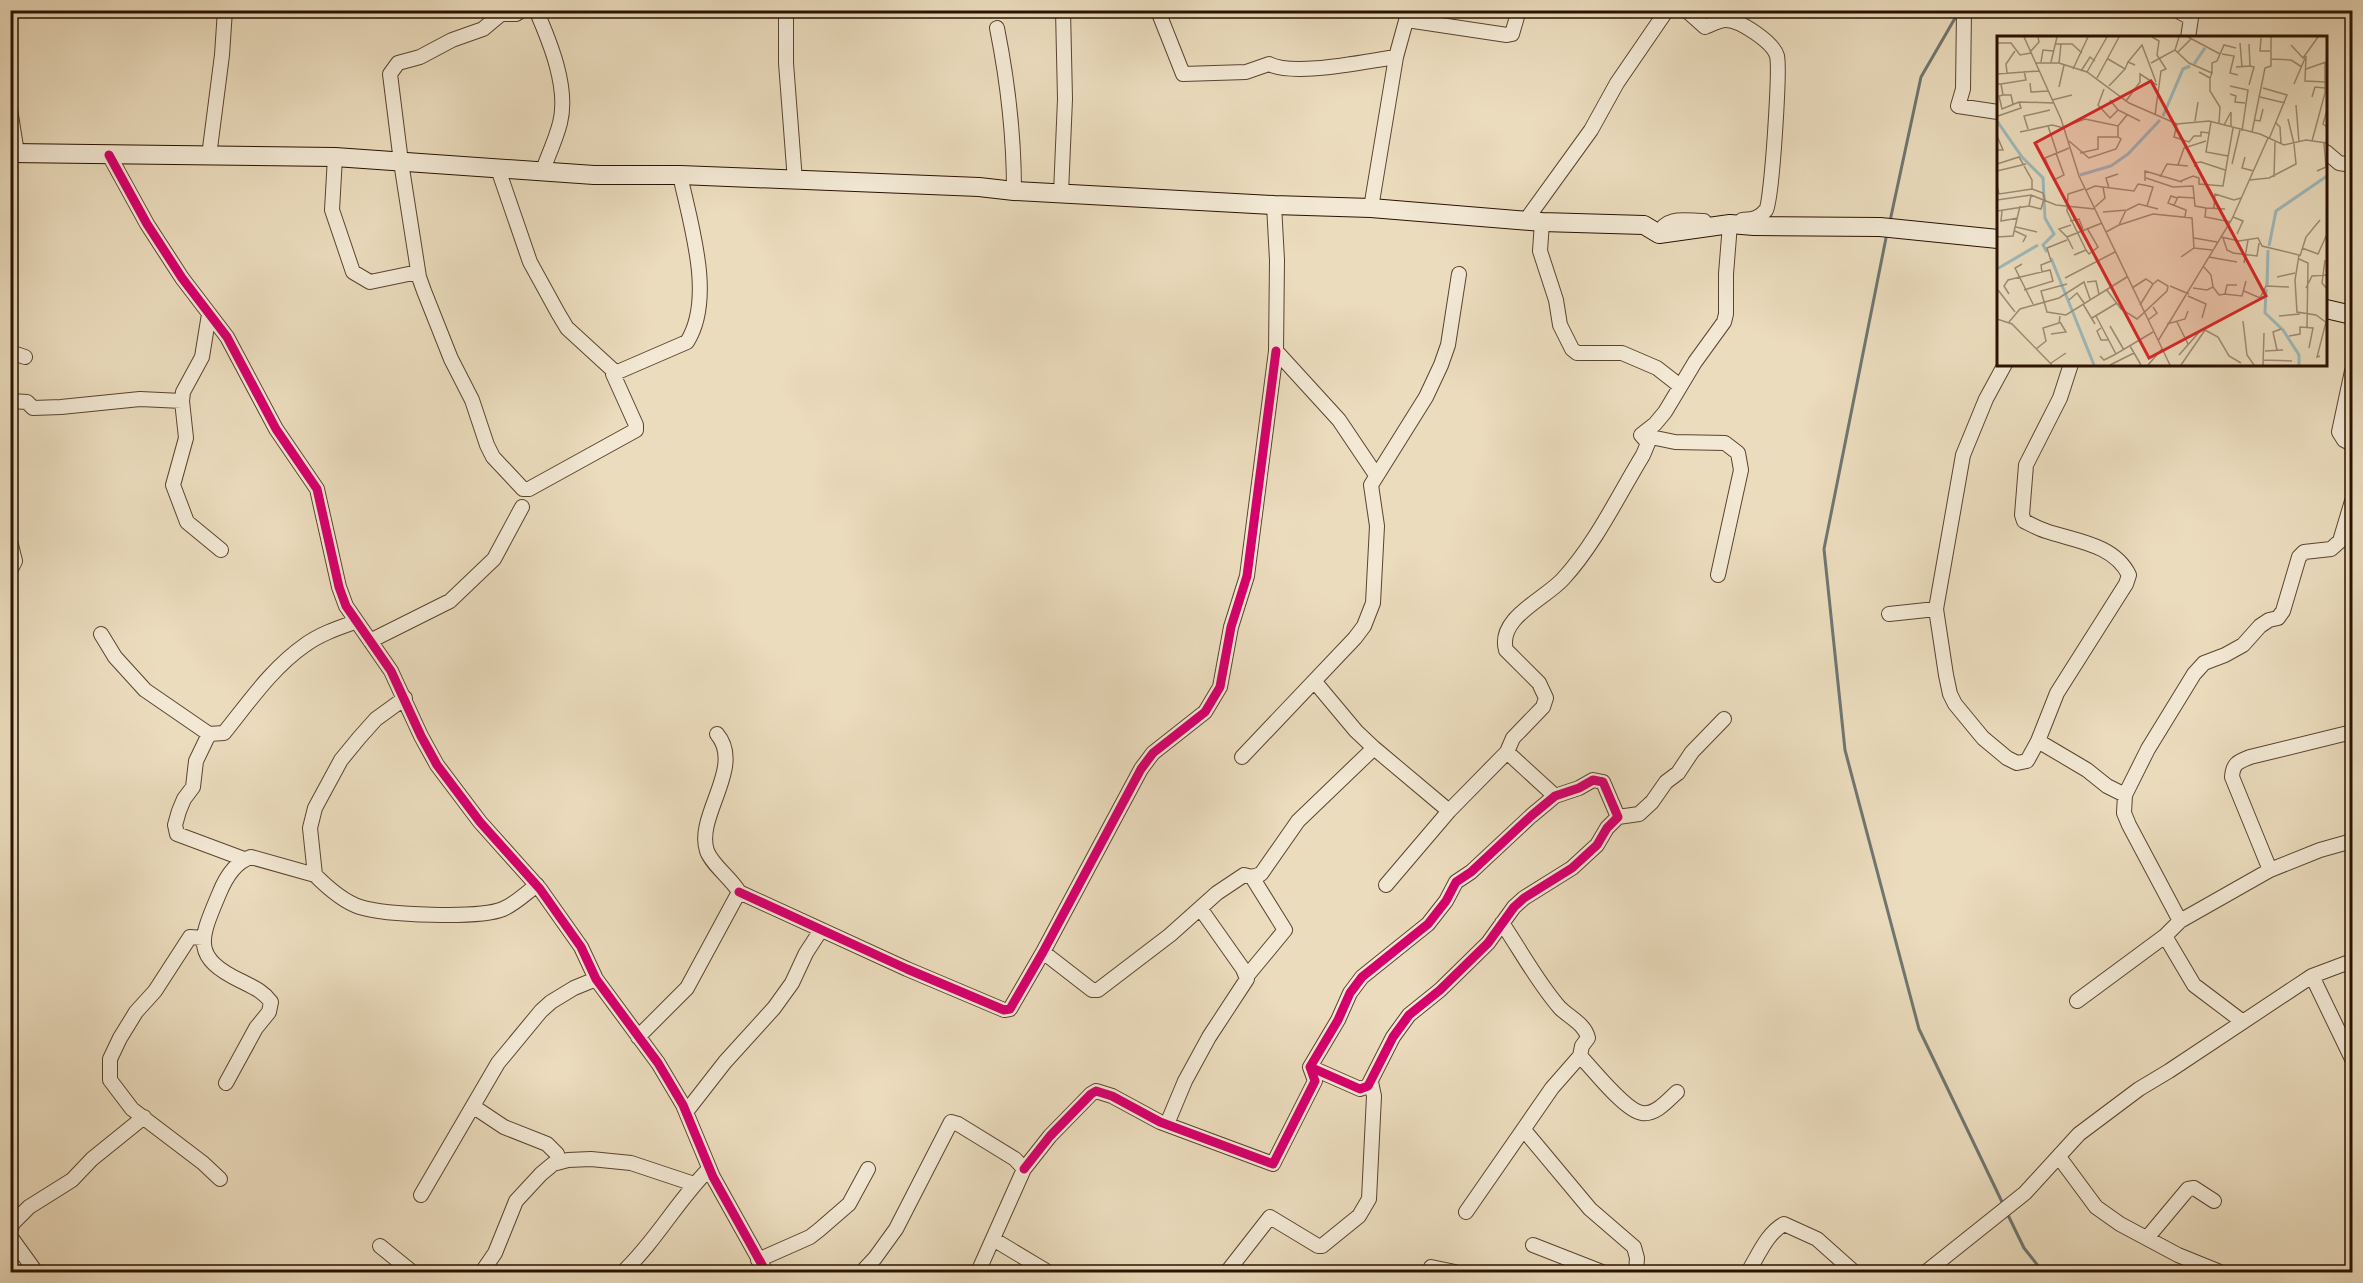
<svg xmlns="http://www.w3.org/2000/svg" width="2363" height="1283" viewBox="0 0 2363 1283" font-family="Cardo,serif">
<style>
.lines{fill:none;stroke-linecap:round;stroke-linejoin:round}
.stream{stroke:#6f7671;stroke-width:3}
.minor-casing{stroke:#5a4430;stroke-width:16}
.secondary-casing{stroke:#2a1201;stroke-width:20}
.minor{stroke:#f2e8d4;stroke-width:14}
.secondary{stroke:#f2e8d4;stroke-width:18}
.cycleway-casing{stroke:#f2e8d4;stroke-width:13}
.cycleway{stroke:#d6006c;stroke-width:9}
.inset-river{fill:none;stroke:#9db9bb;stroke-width:3}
.inset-road{fill:none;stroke:#9e8b72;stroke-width:1.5}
.view{fill:#d62828;fill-opacity:0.15;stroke:#d62828;stroke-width:3}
.inset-edge{fill:none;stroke:#2a1201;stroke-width:3}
</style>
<rect width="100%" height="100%" fill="#ebdcbd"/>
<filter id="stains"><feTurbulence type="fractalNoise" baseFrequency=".00333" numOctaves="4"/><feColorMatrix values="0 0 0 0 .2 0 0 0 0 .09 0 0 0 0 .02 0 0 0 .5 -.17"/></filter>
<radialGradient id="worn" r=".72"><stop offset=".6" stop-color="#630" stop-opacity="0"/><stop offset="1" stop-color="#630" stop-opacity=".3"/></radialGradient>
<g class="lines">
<path class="stream" d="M1890,221l31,-144 37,-64
M1887,233l-63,316 21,201 74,279 84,175
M2007,1213l17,35 19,24"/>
<defs>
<path id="minor" d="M522,10l-6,4h-15l-18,15 -31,11 -32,17 -22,6 -8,11 11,88 18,115 5,14 27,68 21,41 15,45 6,12 30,32h6l107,-59v-5l-23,-51
M536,10c14,32 33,78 24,113 -4,16 -12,33 -18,49
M786,10v53l9,118
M1161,10l-1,6 23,58 63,-2 23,-8c25,13 97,-3 127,-7
M1686,10l19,17c7,-3 15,-7 21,-7 14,0 47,22 51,36 3,13 -5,145 -11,154 -7,9 -14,9 -24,10
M1964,10l-1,79 -5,17 40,6
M2176,10l15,8 -3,20
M1407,20l100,15 5,-1 7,-24
M997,28c11,55 17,108 17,163
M10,109l7,44
M2326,152l13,11 13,2
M109,155l38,69 35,54 45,59 49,92 41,60 22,98 7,19 45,65 30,65 16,29 43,57 60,67 41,58 15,32 62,84 25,42 30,72 53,95
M209,156l13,-101 3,-45
M335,157l-3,53 21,62 17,10 48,-10
M498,169l32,93 28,51 9,15 48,44 -2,2 74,-32c28,-44 3,-119 -7,-167
M1061,193l4,-94 -2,-89
M1274,205l3,55 -1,91 63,69 37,55
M1371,208l25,-151 13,-47
M1526,220l65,-90 26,-47 50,-73
M1542,222l-2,29 16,49 4,25 12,24 5,4h45l35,15 23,18
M1659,234c7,-19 28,-13 45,-13
M209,314l-7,43 -19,35 -1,9 4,37 -13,47 14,37 34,28
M10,352l15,5
M2005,364l-19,35 -23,56 -27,154 10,66 4,19 5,10 28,34 24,20 10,5 10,-2 11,-20
M2071,364l-11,34 -34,67 -4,50 2,6c8,4 15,8 22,10 29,10 68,13 83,44l-3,9 -69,109 -19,48 49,29 20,16 18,9
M2352,371l-13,61 5,8 8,4
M10,401l17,1 6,6 28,-1 79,-8 42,2
M1641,435l34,7 50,1 13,10 3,17 -23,105
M10,541l5,20 -5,10
M1889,614l47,-5
M101,634l14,23 30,33 64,44 15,-1c25,-31 48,-65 81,-88 15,-11 33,-17 50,-23
M370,641l80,-40 44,-42 28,-52
M1315,682l41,49 18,17 75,63 58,-59 6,-14 30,-31 3,-9 -7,-15 -33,-33c-9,-32 39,-51 57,-71 33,-36 55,-83 80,-124l5,-12 -7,-8 14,-11 10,-12 30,-50 29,-40 2,-8v-40l4,-50
M405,698l-29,21 -17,19 -18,22 -26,48 -5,20 5,47c12,12 29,27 45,32 25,8 119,12 143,2 12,-5 23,-16 34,-24
M209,734l-13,27 -3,26 -9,12 -5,12 -4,14 2,9 67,25
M1507,752l48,44
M1242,757l113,-119 9,-12 9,-23 4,-77 -6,-41 55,-88 15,-32 7,-20 11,-71
M1618,817l21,-3 13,-12 14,-20 12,-9 14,-21 32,-33
M2270,870l-38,-93c1,-14 6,-15 18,-20l102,-25
M1252,877l9,-3 37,-53 76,-73
M1386,885l63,-74
M739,892l168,77 97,41 6,-1 33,-57 98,-183 12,-16 52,-41 15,-25 11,-60 16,-51 29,-225
M2180,921l-51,-96 -5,-12 1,-18 23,-46 46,-75 10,-11 21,-8 18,-10 17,-19 9,-6 9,-2 5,-7 16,-54 5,-5 27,-3 9,-8 12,-40
M2165,936l29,49 49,37
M203,938l-13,-1 -35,54 -19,21 -16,26 -10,21v21l22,29 71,54 17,16
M1043,952l49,38h6l72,-55 47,-42 27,-18 8,2 33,53 -38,46
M2312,976l40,83
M2077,1001l88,-65 15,-15 90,-51 50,-20 32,-9
M638,1037l49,-49 52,-96c-7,-13 -27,-27 -32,-41 -12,-35 38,-84 10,-117
M1580,1056c13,13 45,55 62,57 14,2 26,-13 35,-21
M226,1083l30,-55 13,-16 2,-10c-8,-11 -18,-15 -30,-21 -50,-24 -41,-42 -22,-87 6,-15 16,-32 32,-37l64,18
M474,1107l30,20 43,17 10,10 3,8
M686,1112l39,-50 49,-54 18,-25 14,-30 15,-23
M1167,1124l18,-43 24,-44 38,-58 -4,-10 -43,-61
M1524,1130l66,79 44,38 3,11 -1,14
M2059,1157l37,50 24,17 58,31 42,17
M1024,1169l26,-33 41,-42 5,-3 16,5 48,26 113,42 42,-83 -5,-14 28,-47 12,-27 12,-16 66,-53 18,-23 10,-19 15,-10 60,-56 24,-20 24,-8 14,-8 10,2 15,35 -11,11 -10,17 -25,23 -48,30 -10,9 -26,36 -48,47 -31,25 -16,22 -25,49 -8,3 -50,-22
M421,1195l77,-132 43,-52 10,-9 23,-14 22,-9
M1466,1212l86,-124 28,-32 2,-10 6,-8c-3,-14 -19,-21 -28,-30 -22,-25 -39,-57 -58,-85
M10,1231l3,-8 16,-16 43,-27 20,-21 52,-42
M10,1236l26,36
M2147,1238l41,-49 6,-1 20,13
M993,1239l55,33
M1533,1245l69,27
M380,1246l32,26
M758,1260l52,-23 9,-7 30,-26 19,-35
M1431,1267l24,5
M482,1272l13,-19 21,-52 25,-27 12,-10 15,-4 23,-1 40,4 63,21
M623,1272c33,-31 54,-71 86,-103
M862,1272l13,-14 21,-29 55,-107 7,2 57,35 9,10 -46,103
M1227,1272l43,-55 48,29h4l37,-30 10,-17 5,-103 -3,-14
M1748,1272c10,-16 19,-39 36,-48l33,15 37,33
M1926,1272l99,-79 54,-59 60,-45 30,-18 143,-95 40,-15
M2350,1272l2,-5"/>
<path id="secondary" d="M10,153l325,4 259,18h86l299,12 35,4 260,14 97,3 171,14 102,3 15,9 71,-10 24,2 126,1 118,12
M2326,309l26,6"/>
</defs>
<use href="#minor" class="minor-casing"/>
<use href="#secondary" class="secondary-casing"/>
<use href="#minor" class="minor"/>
<use href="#secondary" class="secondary"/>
<defs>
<path id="cycleway" d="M109,155l38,69 35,54 45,59 49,92 41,60 22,98 7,19 45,65 30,65 16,29 43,57 60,67 41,58 15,32 62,84 25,42 30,72 53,95
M739,892l168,77 97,41 6,-1 33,-57 98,-183 12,-16 52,-41 15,-25 11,-60 16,-51 29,-225
M1024,1169l26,-33 41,-42 5,-3 16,5 48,26 113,42 42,-83 -5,-14 28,-47 12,-27 12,-16 66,-53 18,-23 10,-19 15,-10 60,-56 24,-20 24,-8 14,-8 10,2 15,35 -11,11 -10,17 -25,23 -48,30 -10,9 -26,36 -48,47 -31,25 -16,22 -25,49 -8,3 -50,-22"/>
</defs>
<use href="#cycleway" class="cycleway-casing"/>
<use href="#cycleway" class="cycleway"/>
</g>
<g transform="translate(1997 36)">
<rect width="330" height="330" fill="#ebdcbd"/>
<path class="inset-river" d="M197,28l11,-16M166,80l20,-47 7,-3M0,85l25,36 21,21 2,40 9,16 -11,11 4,7M83,139l31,-9 17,-12 32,-34M272,210l7,-35 51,-35M54,222l43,107M0,233l41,-24M270,249l1,-35M269,253l-1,24 18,17 16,25v10"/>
<path class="inset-road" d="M27,1l37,82 18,57 91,189M155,1l7,4 -2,14 9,14 -5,2 -6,44M191,1l32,17M264,2l-1,13h10M0,7h14l9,12 11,-2M243,7l2,24M58,8h17l10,9M294,9l12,13 15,-21M178,14l14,13 23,10 -2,5M33,16l9,-10 -1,-5M180,17l14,-14M225,18l12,2 -4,17 8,2M111,23l17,10 3,-7M274,23l20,1 11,7M44,26l2,-12 10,1M54,26l6,-25M38,27h24l28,9 42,31 48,21 32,-3 51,13 24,11 22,-5 21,3M62,27l2,-19M154,27l24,-13 4,-13M138,29l-7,-3 14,-17 14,37M239,31l14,-1 -1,-22M76,33l15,-32M309,33l20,-7M84,35l9,-14 5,4M90,36l20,-35M202,36l11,6v13l10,16 -1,16M10,37l-1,-9 9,-13M215,37v-10l5,-2 7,-16 12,3M0,38l42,-3M100,42l22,-41M33,47l1,9 17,-1M0,48h4l2,11h8l2,9M4,48l25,-4 -2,-9M297,48l12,-28 -1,25 21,1M252,49l5,-18 -4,-1M112,50l16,-17M233,50l18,4 -6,41M62,51l5,-22M266,52l24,7 -18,44M107,53l-6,16 12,13 8,-8M233,58l6,2 -1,6 10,1M6,59l-4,1 3,13 17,-7 35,1M263,61l25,6M315,61l3,-10 10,1M55,64l20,-5M113,64l8,10 22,11M129,65l14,-19v-8l17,11M299,69l3,37M330,74l-4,14 4,3M1,80l23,-8 -2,-6M291,83l6,25M257,84l6,1 3,-12M198,85l3,-19M214,86l-5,30 22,4M279,87l4,4 1,17M180,88l-3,13 15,5 5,-6h7v-4l9,1M227,89l7,-13v14M51,90l9,27M66,91l22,-8 33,7 9,-11M31,93l-4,-13 26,-6M23,96l32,-7 12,3M255,96l13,-64 6,-2v-29M0,100l6,14h-6M72,105l20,17 27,-9 5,-10 -3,-2M315,105l13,-48v-31M59,117l8,22 -10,5 -9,-22 17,-7 7,-3M83,117l18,-4v-12h20v-11M248,121l-3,11 12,3M0,128l22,-7 13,23v9l11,4 2,7M235,128l8,-34M181,129l6,-17 22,-7M198,131v-4l6,-1 24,8M0,135l29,-7M320,135l9,-4 -2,-24M163,141l7,-13 21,2M277,141l1,-35M149,142l27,9 20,-1 2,20 11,2M252,144l20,-2 27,-14 -2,-20M148,145v-10l37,11M184,145l12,-5 6,2v6l24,2 10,-58M0,149l2,9 33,-5M112,152l-3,-10 12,-4M87,153l-16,5 -1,17 19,39M89,154l9,-4 39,5 4,-7 6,1 9,2 -6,19M180,162l-6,-2 -3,7 18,7 -1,7M0,164l34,-5 25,10 39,4M177,169l4,-8 17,1M32,170l12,3 3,-10M98,171l10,-9 -2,-11M217,172l1,-14 19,6 7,-2M228,173l-19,-1 -1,9 26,5M0,175l32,-5 2,-11M5,175l-1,10 17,-3M106,176l24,-2 12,-6 19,5M236,181l10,4 -6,13M73,185l9,-2 4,10M122,189l34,-11 39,4 2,30M19,191l21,5M18,195l11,5 -3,6M109,196l13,-7 7,-15M0,201l16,-1 7,-30M70,201l-8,-8 12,-4M224,201l18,4 19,-3 4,8 37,9 -4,25 2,32 19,3 11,8M197,202l23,4M226,202l4,12 6,3 24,3 2,-13M305,212l16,6 9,-20M76,213l-6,-12 35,-14M77,219l12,-5 3,4 9,-7 -11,-19M303,220l6,-19 14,-17M184,221l13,-9 18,2M212,221l28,5M302,223l9,4 -1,64M328,224l-3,23 5,6M247,227l4,-23M25,228l-7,4 18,36M45,236l-1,-7 10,-4 -4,-13 20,-8M280,241l18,-4M68,242l50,-26M90,246l9,-1 3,13M70,248l-26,7 6,21 19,3 61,-38M173,250l19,8M216,251l6,8 6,-1 2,-9h10M135,252l14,-9 7,5 -13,21M196,252l14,2 6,-3 -2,-12 -7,-8M309,252l6,-12 15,-1M109,253l15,20 16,10 30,-28 1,-5 -10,-6 -5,4M1,254l17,22M247,255l16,7 6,-12 23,1M12,258l-5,-8 4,-6 42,-10 3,11 -29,9M227,258l18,2 4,-15M191,260l18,8 -4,14M72,264l8,-7 7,10M86,268l12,20M99,280l20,38 37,-22M282,280l21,-2M95,282l25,-15M0,283l15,5 40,41M151,284l9,-7 -4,-6M246,285l4,34 7,10M12,286l11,-13 39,-11 25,-16 6,17M180,286l11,22M170,288l18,-5 3,-8M113,290l14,24M104,292l-4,3 4,9h7M54,298l15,-2 -6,-10M292,300l11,-2v-7l13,1 -4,20M161,305l74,-122 36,-81M133,310l11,19M39,313l10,-8 -3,-13 16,-5 1,-7M280,314l-4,-18 8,-3M268,315l18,-1M182,319l22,-25M103,320l4,4 12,-6M323,320l-3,1 9,-35M266,324l29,1M54,327l15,-10M113,329l24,-12M151,329l14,-16M184,329l24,-35 13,7 11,19 12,7M266,329l1,-32"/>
<path class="view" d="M154,45l115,215 -117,62 -114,-215z"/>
<rect width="330" height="330" class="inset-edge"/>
</g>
<rect width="2363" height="1283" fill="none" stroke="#ebdcbd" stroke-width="36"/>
<rect x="12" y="12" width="2339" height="1259" fill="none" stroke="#2a1201" stroke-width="3"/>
<rect x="18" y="18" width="2327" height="1247" fill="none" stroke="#2a1201" stroke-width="1.5"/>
<rect width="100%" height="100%" filter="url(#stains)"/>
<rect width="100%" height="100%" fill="url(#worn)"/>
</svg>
